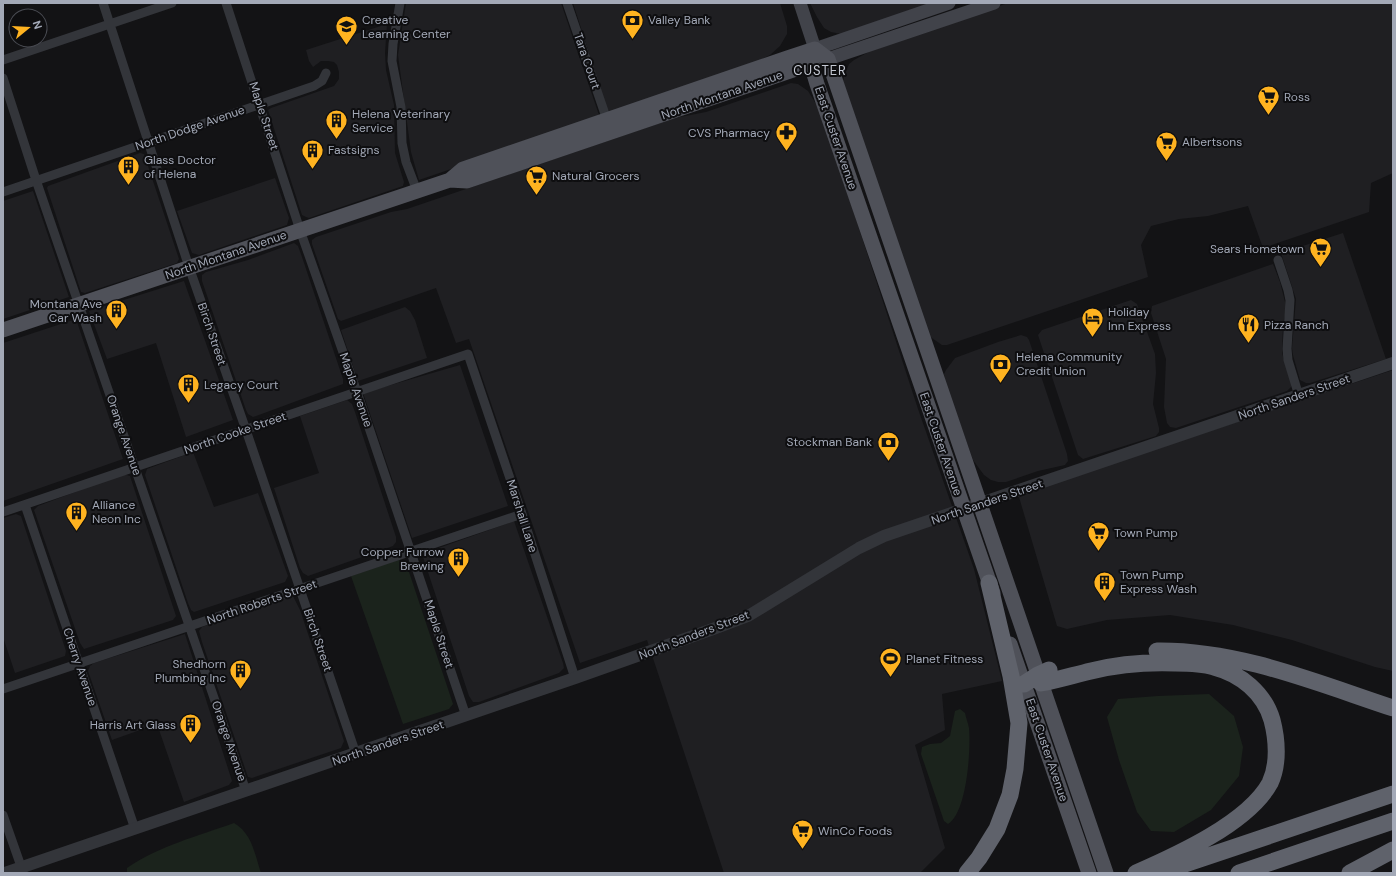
<svg xmlns="http://www.w3.org/2000/svg" width="1396" height="876" viewBox="0 0 1396 876" font-family="'DM Sans',sans-serif">
<style>
.built{fill:#1f1f22}
.green{fill:#1b231c}
.lines{fill:none;stroke-linecap:round;stroke-linejoin:round}
.minor{stroke:#33353a;stroke-width:9}
.tertiary{stroke:#33353a;stroke-width:12}
.secondary{stroke:#41434a;stroke-width:13}
.primary{stroke:#4f5159;stroke-width:15}
.motorway{stroke:#5f626b;stroke-width:17}
.labels{text-anchor:middle;stroke-width:4;stroke-linejoin:round;paint-order:stroke}
.poi-label{font-size:12px;fill:#a3a9b7;stroke:#0e0e10;text-anchor:start}
.street-label{font-size:12px;fill:#a3a9b7;stroke:#0e0e10}
.neighbourhood-label{font-size:13px;letter-spacing:1px;fill:#c4c8d2;stroke:#0e0e10}
</style>
<rect width="100%" height="100%" fill="#131315"/>
<path class="built" d="M406,3h155l39,115 -181,62 -8,-28 -13,-97z
M573,3h207l7,23v8l-7,12 -10,9 -28,14 -131,44 -4,-4z
M810,3h127l-96,31 -10,-2 -7,-4 -7,-11z
M1008,3h385v170l-22,10 -2,29 -106,36 -15,-42 -40,10 -29,3 -28,7 -10,19 7,32 -201,68h-5l-13,-9 -86,-255 1,-4 5,-13 5,-4 20,-11z
M387,24l-2,29 1,17 8,35 1,48 9,29 -1,4 -94,32 -3,-1 -4,-2 -34,-105 3,-2 63,-22 5,-7v-7l-2,-7 -3,-3 -6,-1h-7l-8,6 -4,-6 -3,-11z
M791,83l7,1 10,7 13,21 97,297 56,160 28,112 -60,13 3,36 -30,15 30,103 -25,25h-196l-77,-233 -67,23 -111,-324 -13,4 -20,-55 -95,33 -3,-2 -26,-75v-4l4,-3 75,-25 16,-3 268,-91 31,-6z
M140,153l4,1 35,105 -2,4 -92,30 -4,-1 -34,-104 1,-2z
M275,178l14,40 -2,7 -88,30 -7,-2 -15,-42z
M33,191l36,106 -66,22v-118z
M1343,233l43,126 -76,24h-4l-6,-3 -7,-25 -1,-7 4,-49 -15,-46z
M294,243l4,3 4,11 41,122v5l-90,33 -5,-3 -2,-4 -44,-129v-6l4,-3 42,-12z
M1273,264l7,18 5,20 1,9 -3,13 -1,29 9,30v4l-4,4 -111,37 -6,-1 -3,-4 -3,-16 2,-48 -15,-46 1,-7z
M184,281l49,139 -47,17 -30,-94 -49,16 -18,-48z
M1131,300l6,4 18,50 1,19 -3,31 6,24v4l-3,4 -73,23 -5,-4 -40,-120 4,-5z
M405,307l5,4 5,9 12,38 -69,23 -17,-51z
M76,319l47,140 -120,42v-158z
M1021,335l6,2 2,3 38,114 1,7 -3,4 -27,6 -32,11h-8l-7,-2 -7,-5 -11,-15 -28,-78 -1,-8 2,-4 9,-12 43,-16z
M460,365l48,141 -96,32 -49,-145z
M1393,370v301l-18,-4 -83,-27 -59,-15 -63,-10 -63,5 -40,9 -10,-3 -38,-129 32,-13z
M347,400l5,4 3,8 41,125v5l-3,4 -85,30 -5,-3 -3,-5 -26,-80 45,-15 -19,-57z
M193,452l21,55 44,-14 30,83 -3,6 -91,30 -3,-2 -3,-7 -43,-128 2,-6z
M123,474l7,2 46,140 -3,4 -89,29 -4,-6 -46,-133 4,-4z
M16,514l5,2 45,135 -1,5 -50,17 -12,-36v-119z
M514,521l49,142 1,5 -5,5 -80,29h-6l-4,-6 -47,-142z
M293,596l7,14 44,131 -3,7 -89,30 -4,-1 -46,-135 -3,-11 3,-4 85,-30z
M185,634l47,147 -3,4 -45,17 -27,-78 -45,16 -24,-69 2,-5 4,-3z"/>
<path class="green" d="M398,560l4,1 5,5 46,138 -4,5 -46,15 -52,-148z
M1209,694l25,22 9,31 -4,29 -28,34 -37,22 -23,-1 -14,-19 -18,-52 -12,-43 11,-18 40,-3z
M960,709l5,4c1,5 3,10 4,15 2,21 -2,85 -21,96l-4,-3 -23,-67 1,-7 8,-3 11,-1 9,-7 5,-25z
M234,823c18,10 21,32 27,50h-134v-5c32,-22 71,-32 107,-45z"/>
<g class="lines">
<path class="minor" d="M103,3l86,264 57,163 110,324
M226,3l74,227 57,162 109,324
M400,3l-7,41 -1,17 9,46 1,36 4,19 11,29
M567,3l40,117
M3,60l169,-57
M3,78l33,102 210,611
M3,192l311,-106 8,-5 4,-8
M1278,260l10,30 2,10 -3,49 1,11 11,36
M25,505l110,324
M3,512l465,-158 54,160 53,164
M3,689l519,-175
M3,815l20,57"/>
<path class="tertiary" d="M5,873l570,-195 138,-49 35,-13 111,-68 25,-12 509,-173"/>
<path class="secondary" d="M800,3l15,46 134,-46
M819,62l175,-59"/>
<path class="primary" d="M815,49l13,10 278,814
M815,49l-4,15 6,20 176,509
M450,180l17,1 344,-117
M3,330l447,-150 13,-11 324,-111 28,-9
M1010,644l79,229"/>
<path class="motorway" d="M1157,651c82,-1 160,32 236,57
M1041,683c17,-3 33,-8 50,-12 28,-7 56,-9 84,-8 13,0 27,0 39,4 27,7 50,26 58,53 5,19 7,44 -2,63 -22,40 -93,72 -134,90
M1024,684l14,-9 11,-5
M967,873l12,-15 18,-29 13,-34 5,-26 4,-46 -8,-47 -22,-93
M1158,873l235,-79
M1239,873l154,-52
M1350,873l43,-23"/>
</g>
<defs>
<symbol id="bank-pin" viewBox="-11 -11 22 30"><path d="M0 17L-7.5 6A9.5 9.5 0 1 1 7.5 6Z" fill="#ffb320" stroke="#0e0e10"/><path d="M-6-4H6V4H-6ZM0-2.3a2.3 2.3 0 1 0 0 4.6a2.3 2.3 0 1 0 0-4.6Z" fill="#111"/></symbol>
<symbol id="school-pin" viewBox="-11 -11 22 30"><path d="M0 17L-7.5 6A9.5 9.5 0 1 1 7.5 6Z" fill="#ffb320" stroke="#0e0e10"/><path d="M0-5L7-2L0 1L-7-2ZM-4 1L0 2.5L4 1V4Q0 6-4 4Z" fill="#111"/></symbol>
<symbol id="supermarket-pin" viewBox="-11 -11 22 30"><path d="M0 17L-7.5 6A9.5 9.5 0 1 1 7.5 6Z" fill="#ffb320" stroke="#0e0e10"/><path d="M-6-5.5h2.5l.6 2H6L4.5 2H-2.5L-4.4-4H-6ZM-1.5 3.2a1.3 1.3 0 1 0 .1 0ZM3 3.2a1.3 1.3 0 1 0 .1 0Z" fill="#111"/></symbol>
<symbol id="building-pin" viewBox="-11 -11 22 30"><path d="M0 17L-7.5 6A9.5 9.5 0 1 1 7.5 6Z" fill="#ffb320" stroke="#0e0e10"/><path d="M-4-6H4V6H1V3H-1V6H-4ZM-2.5-4.3h1.7v1.8h-1.7ZM.8-4.3h1.7v1.8H.8ZM-2.5-1h1.7V.8h-1.7ZM.8-1h1.7V.8H.8Z" fill="#111"/></symbol>
<symbol id="pharmacy-pin" viewBox="-11 -11 22 30"><path d="M0 17L-7.5 6A9.5 9.5 0 1 1 7.5 6Z" fill="#ffb320" stroke="#0e0e10"/><path d="M-2-6h4v4h4v4h-4v4h-4v-4h-4v-4h4Z" fill="#111"/></symbol>
<symbol id="hotel-pin" viewBox="-11 -11 22 30"><path d="M0 17L-7.5 6A9.5 9.5 0 1 1 7.5 6Z" fill="#ffb320" stroke="#0e0e10"/><path d="M-6-4.5h1.5V1H6V5H4.5V3h-9V5H-6ZM-4 0a1.8 1.8 0 1 1 3.6 0ZM.5 0V-2.5h3Q6-2.5 6 0Z" fill="#111"/></symbol>
<symbol id="restaurant-pin" viewBox="-11 -11 22 30"><path d="M0 17L-7.5 6A9.5 9.5 0 1 1 7.5 6Z" fill="#ffb320" stroke="#0e0e10"/><path d="M-5-6h1v4h1v-4h1v4h1v-4h1v5L-1.5 .5V6h-2V.5L-5-1ZM5-6V6H3V1.5H1.5Q1.5-4 5-6Z" fill="#111"/></symbol>
<symbol id="stadium-pin" viewBox="-11 -11 22 30"><path d="M0 17L-7.5 6A9.5 9.5 0 1 1 7.5 6Z" fill="#ffb320" stroke="#0e0e10"/><path d="M0-5a6.5 5 0 1 0 0 10a6.5 5 0 1 0 0-10ZM-3.5-1.8h7v3.6h-7Z" fill="#111"/></symbol>
</defs>
<g fill-rule="evenodd">
<use href="#bank-pin" x="620" y="8" width="25" height="34"/>
<use href="#school-pin" x="334" y="14" width="25" height="34"/>
<use href="#supermarket-pin" x="1256" y="84" width="25" height="34"/>
<use href="#building-pin" x="324" y="108" width="25" height="34"/>
<use href="#pharmacy-pin" x="774" y="120" width="25" height="34"/>
<use href="#supermarket-pin" x="1154" y="130" width="25" height="34"/>
<use href="#building-pin" x="300" y="138" width="25" height="34"/>
<use href="#building-pin" x="116" y="154" width="25" height="34"/>
<use href="#supermarket-pin" x="524" y="164" width="25" height="34"/>
<use href="#supermarket-pin" x="1308" y="236" width="25" height="34"/>
<use href="#building-pin" x="104" y="298" width="25" height="34"/>
<use href="#hotel-pin" x="1080" y="306" width="25" height="34"/>
<use href="#restaurant-pin" x="1236" y="312" width="25" height="34"/>
<use href="#bank-pin" x="988" y="352" width="25" height="34"/>
<use href="#building-pin" x="176" y="372" width="25" height="34"/>
<use href="#bank-pin" x="876" y="430" width="25" height="34"/>
<use href="#building-pin" x="64" y="500" width="25" height="34"/>
<use href="#supermarket-pin" x="1086" y="520" width="25" height="34"/>
<use href="#building-pin" x="446" y="546" width="25" height="34"/>
<use href="#building-pin" x="1092" y="570" width="25" height="34"/>
<use href="#stadium-pin" x="878" y="646" width="25" height="34"/>
<use href="#building-pin" x="228" y="658" width="25" height="34"/>
<use href="#building-pin" x="178" y="712" width="25" height="34"/>
<use href="#supermarket-pin" x="790" y="818" width="25" height="34"/>
</g>
<g class="labels">
<g class="poi-label">
<text x="362" y="24">Creative<tspan x="362" dy="14">Learning Center</tspan></text>
<text x="648" y="24">Valley Bank</text>
<text x="1284" y="101">Ross</text>
<text x="352" y="118">Helena Veterinary<tspan x="352" dy="14">Service</tspan></text>
<text x="770" y="137" text-anchor="end">CVS Pharmacy</text>
<text x="1182" y="146">Albertsons</text>
<text x="328" y="154">Fastsigns</text>
<text x="144" y="164">Glass Doctor<tspan x="144" dy="14">of Helena</tspan></text>
<text x="552" y="180">Natural Grocers</text>
<text x="1304" y="253" text-anchor="end">Sears Hometown</text>
<text x="102" y="308" text-anchor="end">Montana Ave<tspan x="102" dy="14">Car Wash</tspan></text>
<text x="1108" y="316">Holiday<tspan x="1108" dy="14">Inn Express</tspan></text>
<text x="1264" y="329">Pizza Ranch</text>
<text x="1016" y="361">Helena Community<tspan x="1016" dy="14">Credit Union</tspan></text>
<text x="204" y="389">Legacy Court</text>
<text x="872" y="446" text-anchor="end">Stockman Bank</text>
<text x="92" y="509">Alliance<tspan x="92" dy="14">Neon Inc</tspan></text>
<text x="1114" y="537">Town Pump</text>
<text x="444" y="556" text-anchor="end">Copper Furrow<tspan x="444" dy="14">Brewing</tspan></text>
<text x="1120" y="579">Town Pump<tspan x="1120" dy="14">Express Wash</tspan></text>
<text x="906" y="663">Planet Fitness</text>
<text x="226" y="668" text-anchor="end">Shedhorn<tspan x="226" dy="14">Plumbing Inc</tspan></text>
<text x="176" y="729" text-anchor="end">Harris Art Glass</text>
<text x="818" y="835">WinCo Foods</text>
</g>
<g class="street-label">
<text transform="translate(587 61) rotate(71)" y="4">Tara Court</text>
<text transform="translate(722 95) rotate(-19)" y="4">North Montana Avenue</text>
<text transform="translate(264 116) rotate(72)" y="4">Maple Street</text>
<text transform="translate(190 128) rotate(-19)" y="4">North Dodge Avenue</text>
<text transform="translate(836 138) rotate(71)" y="4">East Custer Avenue</text>
<text transform="translate(226 255) rotate(-19)" y="4">North Montana Avenue</text>
<text transform="translate(212 334) rotate(71)" y="4">Birch Street</text>
<text transform="translate(356 390) rotate(71)" y="4">Maple Avenue</text>
<text transform="translate(1294 397) rotate(-19)" y="4">North Sanders Street</text>
<text transform="translate(235 433) rotate(-19)" y="4">North Cooke Street</text>
<text transform="translate(124 435) rotate(71)" y="4">Orange Avenue</text>
<text transform="translate(941 444) rotate(71)" y="4">East Custer Avenue</text>
<text transform="translate(987 502) rotate(-19)" y="4">North Sanders Street</text>
<text transform="translate(522 516) rotate(72)" y="4">Marshall Lane</text>
<text transform="translate(262 602) rotate(-19)" y="4">North Roberts Street</text>
<text transform="translate(439 634) rotate(72)" y="4">Maple Street</text>
<text transform="translate(694 635) rotate(-21)" y="4">North Sanders Street</text>
<text transform="translate(318 640) rotate(71)" y="4">Birch Street</text>
<text transform="translate(80 667) rotate(71)" y="4">Cherry Avenue</text>
<text transform="translate(229 741) rotate(71)" y="4">Orange Avenue</text>
<text transform="translate(388 743) rotate(-19)" y="4">North Sanders Street</text>
<text transform="translate(1047 750) rotate(71)" y="4">East Custer Avenue</text>
</g>
<g class="neighbourhood-label">
<text x="820" y="75">CUSTER</text>
</g>
</g>
<rect width="1396" height="876" fill="none" stroke="#a3a9b7" stroke-width="8"/>
<g transform="translate(28 28) rotate(72)"><circle r="19" fill="#0e0e10" stroke="#4a4c53"/>
<path d="M0-3L7 15L0 10L-7 15Z" fill="#ffb320"/>
<text y="-6" font-size="11" font-weight="bold" text-anchor="middle" fill="#a3a9b7">N</text>
</g>
</svg>
